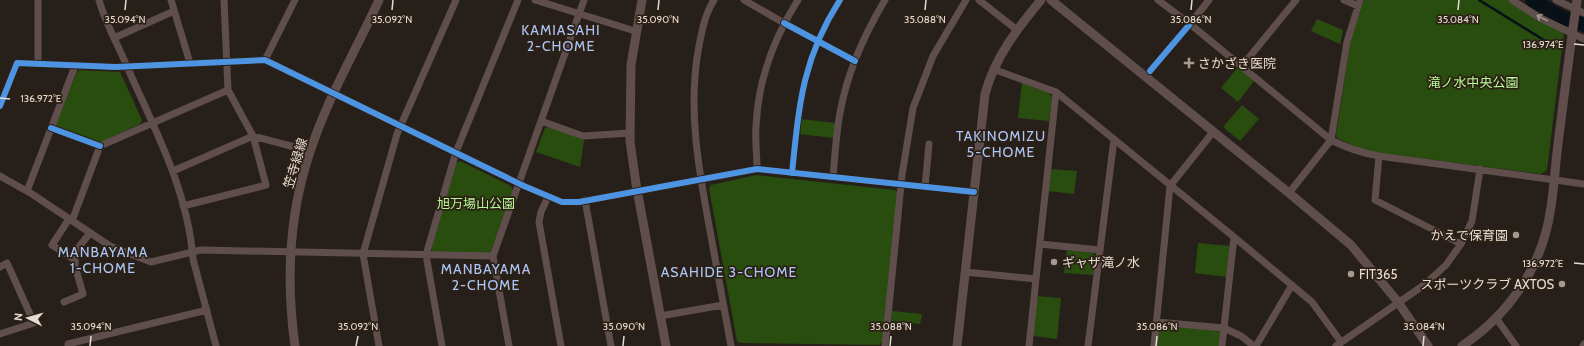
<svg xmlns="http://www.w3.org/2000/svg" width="1584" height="346" viewBox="0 0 1584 346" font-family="Cabin,'Noto Sans JP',sans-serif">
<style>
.green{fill:#284d0f}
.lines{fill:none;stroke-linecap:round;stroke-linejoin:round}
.stream{stroke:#081117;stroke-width:2.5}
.river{stroke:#081117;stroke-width:14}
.minor{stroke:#604e4c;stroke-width:7}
.tertiary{stroke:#604e4c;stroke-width:9}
.cycleway-casing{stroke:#2d2014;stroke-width:8}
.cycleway{stroke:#4d94e3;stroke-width:6}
.oneway{stroke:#a29590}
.ticks{fill:none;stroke:#e5dcd5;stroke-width:1.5}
.poi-dot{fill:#a29a94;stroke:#2d2014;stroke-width:1.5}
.labels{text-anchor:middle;stroke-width:3.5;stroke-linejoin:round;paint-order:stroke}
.poi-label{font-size:13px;fill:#e5dcd5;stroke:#2d2014;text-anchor:start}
.park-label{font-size:13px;fill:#b6f998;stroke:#2d2014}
.street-label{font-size:13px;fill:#e5dcd5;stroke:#2d2014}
.neighbourhood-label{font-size:14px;letter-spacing:1px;fill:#aac6fa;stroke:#2d2014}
.ticks-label{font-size:10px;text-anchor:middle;fill:#e5dcd5;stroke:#2d2014;stroke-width:3.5;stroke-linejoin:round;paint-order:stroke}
</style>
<rect width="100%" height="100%" fill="#27201a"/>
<path class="green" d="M1364,0h144l24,16 32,16 -17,138 -6,4 -175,-23 -29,-13 -1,-3 15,-96z
M1317,19l26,11 -3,14 -29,-13z
M1238,67l16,14 -16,21 -17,-14z
M79,70l41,2 22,48 -2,4 -40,19 -43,-14 -2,-4 22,-53z
M1022,83l27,10 3,4 -3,24 -31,-3z
M1242,105l17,14 -19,22 -17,-14z
M800,119l36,4 -2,15 -36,-4z
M549,127l35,13 -4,27 -44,-15 9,-24z
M460,161l51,25 2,5 -22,60 -3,2h-54l-3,-4 25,-86z
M1050,169l27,2 -3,23 -26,-3z
M756,175l139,15 3,3 -15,148 -4,4 -139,-2 -3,-2 -28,-153 2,-3z
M1198,243l32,3 -3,31 -32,-4z
M1067,250l25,3 4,3 -3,19 -29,-2z
M1037,296l24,2 -4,41 -24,-3z
M892,311l30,3 -2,10 -29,-3z
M1162,325l55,5 4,3 -1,13h-63l2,-19z"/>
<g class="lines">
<path class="stream" d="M1479,0l68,42"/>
<path class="river" d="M1532,0l30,17 22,8"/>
<path class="minor" d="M38,0v64
M99,0c6,22 17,41 26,62 27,62 63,127 68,197l23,87
M171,0l19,63
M535,0l100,31
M714,0c-9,14 -12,30 -15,46 -13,67 2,135 14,201 6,33 12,66 18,99
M744,0l40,23
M979,0l38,30
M1158,0l32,24 141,116c16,8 31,13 48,16l205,28
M1344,0l14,6
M1512,0l28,18 44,21
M1556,0l28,13
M1190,24l19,-24
M114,38l60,-27
M265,60l30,-60
M1242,66l54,-66
M1056,92l178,145 -12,109
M0,106l17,-43 99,4 149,-7 259,126 38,16h17l178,-33 217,23
M541,121l42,15 47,-3
M1379,156l-4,44 86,44
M757,169c0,-14 -2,-28 -1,-43 2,-45 18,-88 42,-126
M173,171l80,-35 57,15
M0,176l32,18 78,52 41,16 50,-12 292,6 16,90
M833,177c2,-21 3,-43 7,-64 7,-40 24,-78 45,-113
M925,187l4,-43
M27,191l48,-125
M1289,193l42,-53 16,-98 13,-42
M548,197l-7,15 -2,10 22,124
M585,200l26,146
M183,206l83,-21 -13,-49 -25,-46 -4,-90
M69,219l-17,26 23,15 3,-12 12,-15
M72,221l28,-75 128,-56
M1234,237l78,65 29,40
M1040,244l60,6
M493,256l91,-256
M0,267l7,-4 27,60 -34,11
M965,272l71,7 20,-187 -63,-23
M64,302l19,-8 -8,-28v-6
M660,316l63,-11
M1496,318l20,28
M1157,322l67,6 17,8 13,10
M68,346v-2l139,-34
M379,346l-16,-92 34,-120 59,-134
M442,346l-16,-91 30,-103 62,-152
M885,346l17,-171 11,-67 20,-52 33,-56
M1029,346l7,-67
M1088,346l26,-207
M1154,346l16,-160 43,-54
M1256,346l36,-61
M1336,346l88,-61 22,-20 15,-21 11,-23 8,-52
M1583,346l1,-2"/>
<path class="tertiary" d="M642,0l-11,65 -1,76 6,43 30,162
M1051,0l238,193 62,52 47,57 30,44
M295,346c-9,-65 -6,-132 15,-194 17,-53 46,-102 69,-152
M957,346l28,-252c10,-37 32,-65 56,-94
M1462,346c46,-31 79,-77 88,-133 4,-22 5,-46 8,-69 6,-48 12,-96 19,-144"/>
<defs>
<path id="cycleway" d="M784,23l71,38
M1150,71l40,-47
M0,106l17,-43 99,4 149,-7 259,126 38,16h17l178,-33 217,23
M51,128l49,18
M792,173c7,-67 10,-114 48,-173"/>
</defs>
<use href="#cycleway" class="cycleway-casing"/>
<use href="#cycleway" class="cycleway"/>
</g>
<defs><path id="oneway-shaft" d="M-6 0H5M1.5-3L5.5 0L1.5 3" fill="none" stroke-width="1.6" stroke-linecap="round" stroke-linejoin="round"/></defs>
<use class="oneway" href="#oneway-shaft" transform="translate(1542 18) rotate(-152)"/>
<path class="ticks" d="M125,10l1,-10M392,10l1,-10M658,10l1,-10M925,10l1,-10M1191,10l1,-10M1458,10l1,-10M1574,44l10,1M0,98l10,1M1574,263l10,1M90,346l1,-10M356,346l2,-10M623,346l1,-10M890,346l1,-10M1156,346l1,-10M1423,346l1,-10"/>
<g class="poi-dot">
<path d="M1187 57h4v4h4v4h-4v4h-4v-4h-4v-4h4z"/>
<circle cx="1516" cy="235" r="4"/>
<circle cx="1054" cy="262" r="4"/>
<circle cx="1351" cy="274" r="4"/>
<circle cx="1562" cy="284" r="4"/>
</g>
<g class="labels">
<g class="poi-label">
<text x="1198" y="68">さかざき医院</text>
<text x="1508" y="240" text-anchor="end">かえで保育園</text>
<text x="1062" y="267">ギャザ滝ノ水</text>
<text x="1359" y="279">FIT365</text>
<text x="1554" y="289" text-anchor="end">スポーツクラブ AXTOS</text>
</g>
<g class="park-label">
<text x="1473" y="87">滝ノ水中央公園</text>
<text x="476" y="208">旭万場山公園</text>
</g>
<g class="street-label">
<text transform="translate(295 163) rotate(-73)" y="5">笠寺緑線</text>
</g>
<g class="neighbourhood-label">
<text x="561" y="35">KAMIASAHI<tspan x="561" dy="16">2-CHOME</tspan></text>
<text x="1001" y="141">TAKINOMIZU<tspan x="1001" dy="16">5-CHOME</tspan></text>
<text x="103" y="257">MANBAYAMA<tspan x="103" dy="16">1-CHOME</tspan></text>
<text x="486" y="274">MANBAYAMA<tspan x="486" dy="16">2-CHOME</tspan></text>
<text x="729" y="277">ASAHIDE 3-CHOME</text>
</g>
</g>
<g class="ticks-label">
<text x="125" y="23">35.094°N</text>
<text x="392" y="23">35.092°N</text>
<text x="658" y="23">35.090°N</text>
<text x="925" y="23">35.088°N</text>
<text x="1191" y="23">35.086°N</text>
<text x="1458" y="23">35.084°N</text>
<text x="1543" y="48">136.974°E</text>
<text x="41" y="102">136.972°E</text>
<text x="1543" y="267">136.972°E</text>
<text x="91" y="330">35.094°N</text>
<text x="358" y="330">35.092°N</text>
<text x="624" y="330">35.090°N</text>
<text x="891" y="330">35.088°N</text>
<text x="1157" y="330">35.086°N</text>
<text x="1424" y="330">35.084°N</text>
</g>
<g transform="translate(28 318) rotate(276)" stroke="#2d2014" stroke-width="3" paint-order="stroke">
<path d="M0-3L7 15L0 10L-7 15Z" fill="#e5dcd5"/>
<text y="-6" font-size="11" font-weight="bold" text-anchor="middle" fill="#e5dcd5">N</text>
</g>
</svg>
